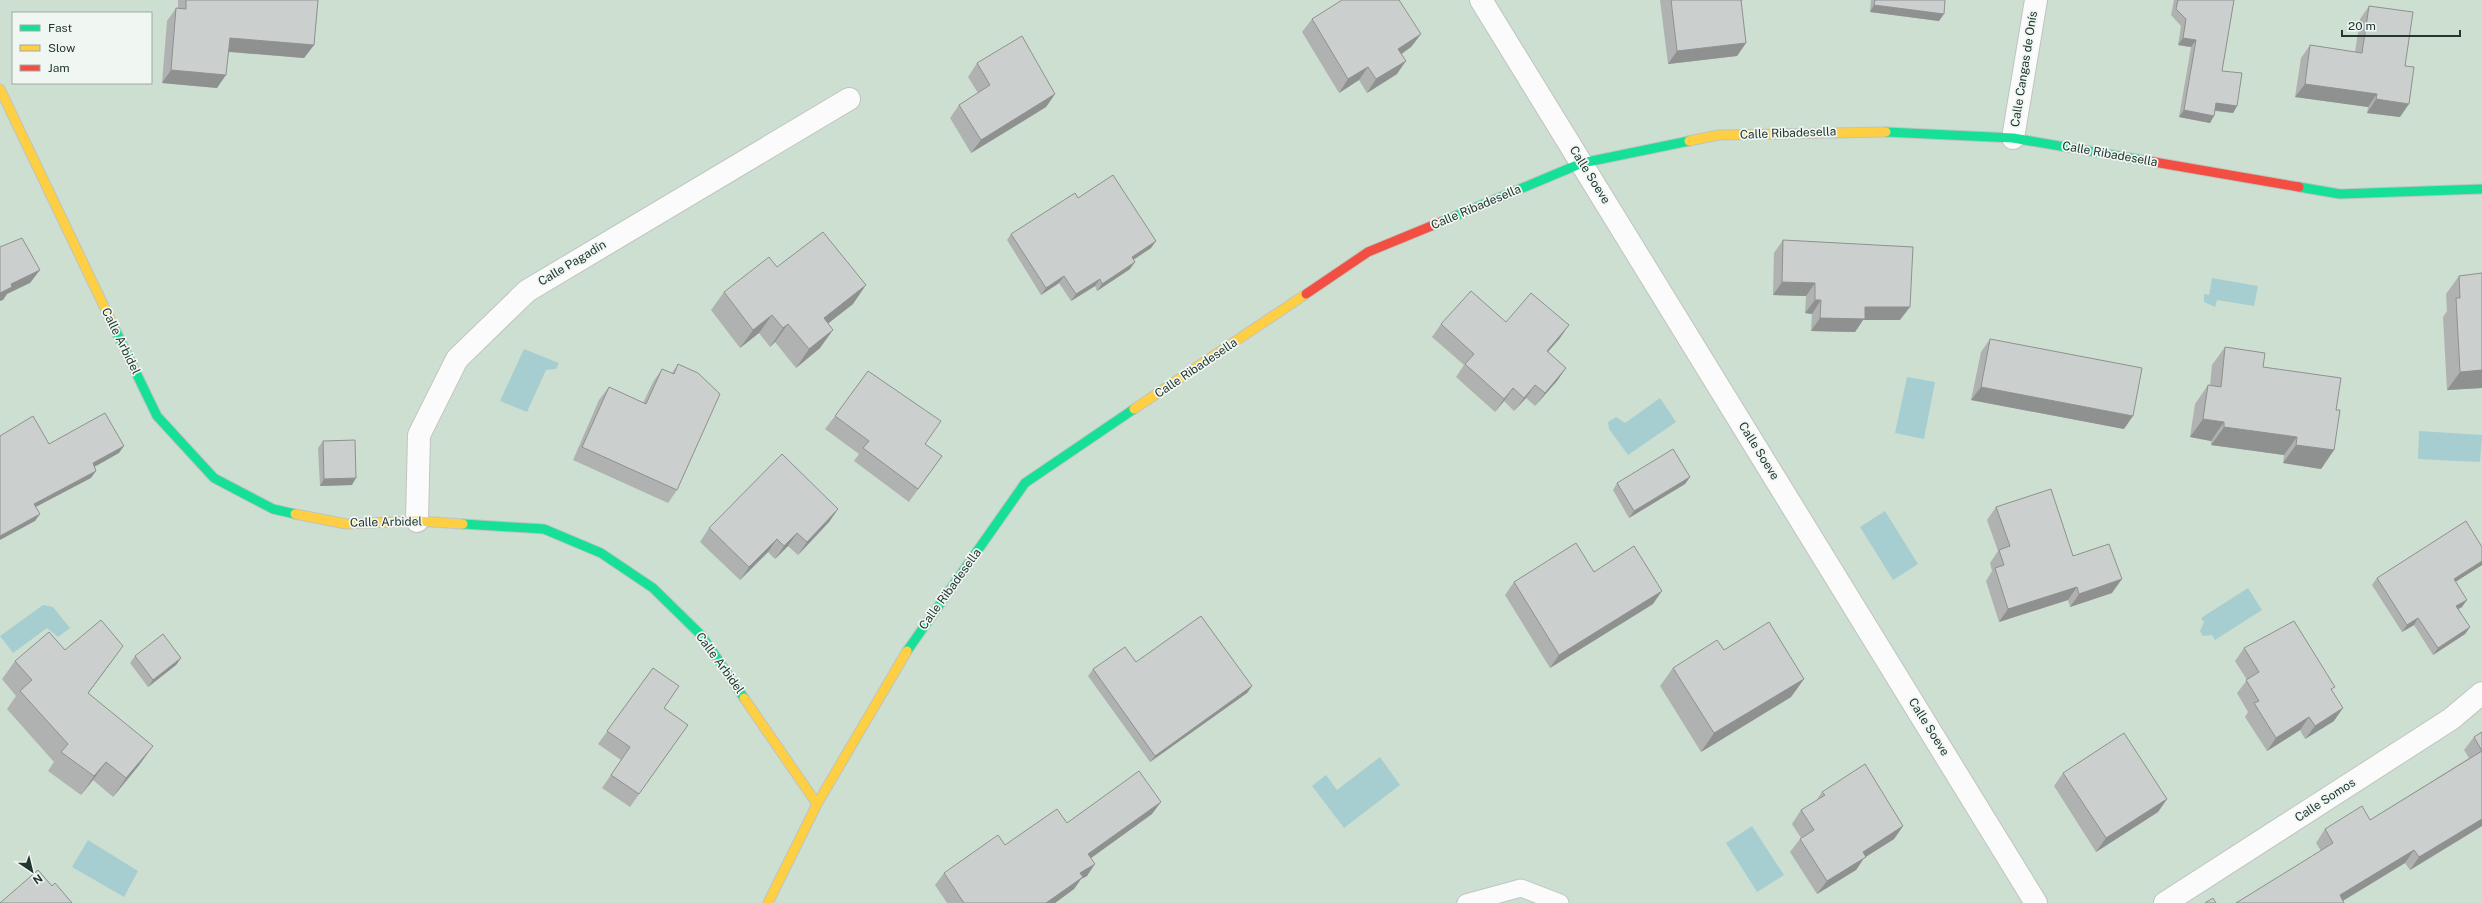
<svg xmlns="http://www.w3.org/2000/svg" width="2482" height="903" viewBox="0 0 2482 903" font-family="'Public Sans',sans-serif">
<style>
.green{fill:#cddfd0;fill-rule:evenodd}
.water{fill:#a6ced1}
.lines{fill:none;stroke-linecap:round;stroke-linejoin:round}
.lane-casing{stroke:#bfc4c1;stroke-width:19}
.street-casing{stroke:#bfc4c1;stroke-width:24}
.fast-casing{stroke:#bec4c1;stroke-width:11}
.slow-casing{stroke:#bec4c1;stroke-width:11}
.jam-casing{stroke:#bec4c1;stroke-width:11}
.lane{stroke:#fbfbfb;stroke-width:17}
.street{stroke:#fbfbfb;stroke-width:22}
.fast{stroke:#16e098;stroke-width:9}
.slow{stroke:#ffcf43;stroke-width:9}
.jam{stroke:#f24e42;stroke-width:9}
.wall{fill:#afb2b0}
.shaded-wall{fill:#8e9190}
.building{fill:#cbcfcd;stroke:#8e9190}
.labels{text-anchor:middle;stroke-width:3.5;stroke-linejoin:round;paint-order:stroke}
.street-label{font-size:12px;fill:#223730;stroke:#f0f6f2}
</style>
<rect width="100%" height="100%" fill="#e2e7e4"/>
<path class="green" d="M0,0h2482v903h-2482zM13,13h138v70h-138z"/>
<path class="water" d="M2212,278l46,8 -4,20 -37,-6 -2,7 -11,-5v-8l5,1z
M524,349l35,14 -3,6 -10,1 -19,42 -27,-11z
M1907,377l28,5 -11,57 -29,-6z
M1660,398l16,24 -48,33 -19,-26 -1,-7 8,-5 9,6z
M2419,431l63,4 -2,27 -62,-3z
M1885,511l33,53 -25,16 -33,-53z
M2248,588l14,22 -47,30 -3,-5 -9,1 -3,-5 4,-9 -3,-4z
M43,605l10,2 17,21 -12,9 -11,-9 -34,25 -13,-17z
M1380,757l20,28 -56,43 -32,-42 14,-11 11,15z
M1752,826l32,49 -27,17 -31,-49z
M88,840l50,31 -14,26 -52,-30z"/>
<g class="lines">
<defs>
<path id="lane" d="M1466,903l55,-15 39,15"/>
<path id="street" d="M1481,0l555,903
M2013,138l23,-138
M417,521l2,-86 38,-76 70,-68 322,-192
M2165,903l286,-184 31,-26"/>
<path id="fast" d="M1886,132l127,6 141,24
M2299,187l41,7 142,-5
M1441,222l141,-59 107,-22
M111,321l46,95 57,62 59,31 22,5
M463,524l81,5 57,24 52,35 49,48 42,62
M907,651l118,-168 109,-74"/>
<path id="slow" d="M0,89l111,232
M1689,141l29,-6 168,-3
M1134,409l172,-115
M295,514l51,10 71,-3 46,3
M744,698l73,106
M768,903l49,-99 90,-153"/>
<path id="jam" d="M2154,162l145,25
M1306,294l62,-42 73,-30"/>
</defs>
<use href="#lane" class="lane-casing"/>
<use href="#street" class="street-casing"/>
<use href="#fast" class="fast-casing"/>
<use href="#slow" class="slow-casing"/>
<use href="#jam" class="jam-casing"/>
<use href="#lane" class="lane"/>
<use href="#street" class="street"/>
<use href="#fast" class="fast"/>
<use href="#slow" class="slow"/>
<use href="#jam" class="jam"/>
</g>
<path class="wall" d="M178,0h140l-4,45 -10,13 -76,-6 -11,36 -55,-5 5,-62 9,-13h2z
M1660,0h83l-2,2 5,41 -9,13 -69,8z
M1871,0h74l-6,21 -69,-9z
M2174,0h60l-12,71 15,35 -4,7 -18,-2 -5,12 -31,-6 12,-70 -13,-2 3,-19 -10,-11z
M2369,6l36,60 -5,51 -33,-4 1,-6 -73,-10 6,-39 9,-13 45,7 5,-33z
M1312,19l109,15 -10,13 -9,7 -5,20 -30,19 -8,-13 -20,13 -37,-61z
M977,63l78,31 -9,13 -75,46 -21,-35 9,-13 19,-12 -10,-16z
M1078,198l73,50 -18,12 -3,9 -33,22 -2,-5 -24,15 -12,-18 -18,12 -34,-55 4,-6z
M1783,240l117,80h-37l-8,12 -44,-1 1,-17 -7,-1 1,-17 -33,-1 1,-42z
M777,267l76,37 -25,19 -8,25 -24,20 -21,-26 -5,5 -11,-14 -19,15 -29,-38 13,-18z
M2482,273v115l-35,2 -4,-73 4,-6 -1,-17 13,-18z
M1506,322l54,16 -12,14 18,16 -9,13 -22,25 -9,-8 -12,13 -10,-10 -9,11 -39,-35 8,-12 -32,-28 9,-13z
M1990,339l134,90 -153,-29 10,-48z
M2225,347l38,20 73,43 -2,40 -13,19 -38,-6 1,-8 -73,-10v-4l-21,-4 5,-33 13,-19 2,1 2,-21z
M678,364l-1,126 -9,13 -95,-43 26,-60 10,-13 34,16 10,-21 9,-13 10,4z
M835,416l90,28 17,12 -33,46 -55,-41 5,-7 -34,-25z
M323,441l29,44 -32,1 -2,-38z
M1690,477l-5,7 -56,34 -16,-28 4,-7z
M1996,507l77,49 39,37 -42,14 -2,-7 -69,22 -13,-41 6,-10 -2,-8 8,-12 -11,-31z
M838,509l-9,13 -31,33 -10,-9 -13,13 -7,-7 -28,28 -40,-38 9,-14z
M2482,565l-27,17 7,25 -4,2 12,18 -5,7 -32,21 -19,-30 -12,7 -30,-47 5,-7z
M1594,572l59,32 -103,64 -45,-73 9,-13z
M2244,648l88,43 2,30 -29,18 -5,-9 -33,21 -22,-34 3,-5 -11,-19 10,-13 -12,-19z
M65,650l45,14 -22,29 52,71 -27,33 -20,-17 -12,15 -33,-24 6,-9 -47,-53 9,-13 -14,-17 13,-18z
M135,656l46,2 -5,7 -28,22 -18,-24z
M1136,662l116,24 -5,7 -97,69 -62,-86 5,-7z
M653,668l11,40 24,17 -58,82 -28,-19 19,-28 -23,-16z
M1673,668l131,11 -13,18 -90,55 -41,-66z
M2482,732v94l-72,44 -5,-7 -62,38 -107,2 85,-52 -5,-8 9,-14 45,-9 99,-62 -5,-8 10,-13z
M2063,773l104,26 -9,13 -62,40 -42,-66z
M1822,792l81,34 -9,13 -30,19 -8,12 -39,24 -27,-42 10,-13 1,-1 -9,-14 9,-14 15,-9z
M1152,814l-61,44 -4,18 -6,3 -7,10 -19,14h-108l-12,-18 9,-12 61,-28 62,-22z"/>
<path class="shaded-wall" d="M1874,5l70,9 -5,7 -69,-9z
M1421,34l-10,13 -22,15 9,-13z
M230,38l84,7 -10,13 -84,-7z
M2183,38l13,2 -5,7 -13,-2z
M1746,43l-9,13 -69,8 9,-13z
M1406,61l-9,13 -30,19 9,-14z
M1368,67l-9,13 -20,13 9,-14z
M171,70l55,5 -9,13 -55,-5z
M2305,84l72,10 -9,13 -73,-10z
M1055,94l-9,13 -75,46 10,-13z
M2376,99l33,5 -9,13 -33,-4z
M2216,103l21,3 -4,7 -21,-3z
M2184,110l30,6 -4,7 -31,-6z
M1156,241l-5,7 -24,16 5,-7z
M1135,262l-5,7 -33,22 5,-7z
M40,270l-10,13 -23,11 -4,6 -3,1v-8l11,-9z
M1064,276l-5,7 -18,12 5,-7z
M1100,279l-5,7 -24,15 5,-7z
M1782,282l33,1 -9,13 -33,-1z
M866,285l-13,19 -42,33 13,-19z
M1815,300h6l-9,14 -7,-1z
M1865,307h45l-10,13h-37l-8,12 -44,-1 9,-13z
M772,315l-13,18 -19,15 13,-18z
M788,324l-13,18 -5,5 13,-19z
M1569,325l-9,13 -23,26 10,-13z
M833,330l-13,18 -24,20 13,-19z
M1566,368l-9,13 -22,25 10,-13z
M2482,370v18l-35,2 13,-18z
M1535,385l-9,13 -12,13 10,-13z
M1981,387l152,29 -9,13 -153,-29z
M1513,388l-9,13 -9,11 9,-13z
M2203,419l21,3 -13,19 -21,-4z
M2224,427l73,10 -13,18 -73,-10z
M2296,445l38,5 -13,19 -38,-6z
M124,446l-5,7 -30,17 4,-7z
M96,471l-5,7 -61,32 4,-6z
M1690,477l-5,7 -56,34 5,-7z
M356,478l-4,7 -32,1 4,-7z
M838,509l-9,13 -31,33 9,-13z
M40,514l-5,7 -35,19v-4z
M797,533l-9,13 -13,13 9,-13z
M777,539l-9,13 -28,28 9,-13z
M2482,561v4l-33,21 5,-7z
M2122,579l-10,14 -42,14 9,-13z
M2077,587l-9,13 -69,22 9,-13z
M1662,591l-9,13 -103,64 9,-13z
M2467,600l-5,7 -10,6 4,-7z
M2418,618l-4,7 -12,7 5,-7z
M2470,627l-5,7 -32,21 5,-7z
M123,646l-13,18 -35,47 13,-18z
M181,658l-5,7 -28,22 5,-7z
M1804,679l-13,18 -90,55 13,-19z
M1252,686l-5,7 -97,69 5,-6z
M2343,708l-9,13 -29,18 10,-13z
M2309,717l-9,13 -33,21 9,-13z
M153,746l-13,18 -27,33 13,-19z
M106,762l-13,18 -12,15 13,-19z
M2167,799l-9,13 -62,40 10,-14z
M1161,802l-9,12 -72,52 8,-12z
M2482,819v7l-72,44 9,-13z
M1903,826l-9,13 -30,19 -8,12 -39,24 10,-13 36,-29z
M2414,850l-9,13 -66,40 1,-8z
M1095,864l-8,12 -6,3 -7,10 -19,14h-9l34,-30z"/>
<path class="building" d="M186,0h132l-4,45 -84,-7 -4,37 -55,-5 5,-62 10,1z
M1342,0h57l22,34 -23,15 8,12 -30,18 -8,-12 -20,12 -36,-60z
M1671,0h70l5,43 -69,8z
M1875,0h70l-1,14 -70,-9z
M2178,0h56l-12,71 20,2 -5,33 -21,-3 -2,13 -30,-6 12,-70 -13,-2 3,-19 -10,-10z
M2369,6l44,6 -8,54 9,1 -5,37 -33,-5 1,-5 -72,-10 5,-39 52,8z
M1022,36l33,58 -74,46 -22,-35 31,-20 -13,-22z
M1113,175l43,66 -24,16 3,5 -33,22 -2,-5 -24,15 -12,-18 -18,12 -35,-54 64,-41 3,5z
M823,232l43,53 -42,33 9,12 -24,19 -21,-25 -5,4 -11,-13 -19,15 -29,-38 45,-35 8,10z
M22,238l18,32 -29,14 1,3 -12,6v-46z
M1783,240l130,7 -3,60h-45v12l-45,-1 1,-18h-6v-17l-33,-1z
M2482,273v97l-22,2 -4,-74h4l-1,-22z
M1471,291l35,31 25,-29 38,32 -22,26 19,17 -21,25 -10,-8 -11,13 -11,-10 -9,11 -39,-35 9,-10 -33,-30z
M1990,339l152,29 -9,48 -152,-29z
M2225,347l40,6 -2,14 78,11 -5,32h4l-6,40 -38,-5 1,-8 -73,-10v-5l-21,-3 5,-34 13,2z
M678,364l20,9 22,21 -43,96 -95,-43 27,-60 37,17 16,-35 12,5z
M868,371l73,50 -16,23 17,12 -24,33 -55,-41 6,-7 -34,-25z
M105,413l19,33 -31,17 3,8 -62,33 6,10 -40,22v-100l33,-20 16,28z
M355,440l1,38 -32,1 -1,-38z
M1673,449l17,28 -56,34 -17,-28z
M782,454l56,55 -31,33 -10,-9 -13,13 -7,-7 -28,28 -40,-39z
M2051,489l22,67 36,-12 13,35 -43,15 -2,-7 -69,22 -13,-41 9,-3 -5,-15 11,-4 -14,-39z
M2466,521l16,26v14l-28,18 13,21 -11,6 14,21 -32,21 -20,-30 -11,7 -30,-47z
M1576,543l18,29 40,-26 28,45 -103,64 -45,-73z
M1201,616l51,70 -97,70 -62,-87 32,-22 11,15z
M101,620l22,26 -35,47 65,53 -27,32 -20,-16 -12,14 -33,-24 7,-8 -48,-53 12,-11 -17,-19 34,-29 16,18z
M2294,621l41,66 -4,2 12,19 -28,18 -6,-9 -33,21 -22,-35 5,-2 -13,-21 13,-8 -15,-24z
M1769,622l35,57 -90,54 -41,-65 44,-28 7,10z
M163,634l18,24 -28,22 -18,-24z
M653,668l26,18 -15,22 24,17 -49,69 -28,-19 19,-28 -23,-16z
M2482,732v87l-63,38 -5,-7 -74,45 4,8h-108l97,-60 -8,-14 37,-23 8,14 112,-69 -8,-14z
M2124,733l43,66 -61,39 -43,-65z
M1865,764l38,62 -40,26 3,5 -39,24 -27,-42 14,-9 -13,-20 24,-15 -3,-3z
M1139,771l22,31 -73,52 7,10 -15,9 3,4 -37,26h-82l-20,-30 54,-38 7,10 52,-36 10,14z
M38,870l14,16 3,-3 17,20h-72z
M2213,898l3,5h-11z"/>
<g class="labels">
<g class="street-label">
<text transform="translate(2024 69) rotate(-81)" y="4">Calle Cangas de Onís</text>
<text transform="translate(1788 133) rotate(-2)" y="4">Calle Ribadesella</text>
<text transform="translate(2110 154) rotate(10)" y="4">Calle Ribadesella</text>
<text transform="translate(1590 175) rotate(58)" y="4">Calle Soeve</text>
<text transform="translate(1476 207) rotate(-23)" y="4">Calle Ribadesella</text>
<text transform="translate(572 263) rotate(-31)" y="4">Calle Pagadín</text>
<text transform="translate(121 341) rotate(64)" y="4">Calle Arbidel</text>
<text transform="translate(1196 368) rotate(-34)" y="4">Calle Ribadesella</text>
<text transform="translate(1759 451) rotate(58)" y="4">Calle Soeve</text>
<text transform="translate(386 522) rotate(-1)" y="4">Calle Arbidel</text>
<text transform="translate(950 589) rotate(-54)" y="4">Calle Ribadesella</text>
<text transform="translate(720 663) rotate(54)" y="4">Calle Arbidel</text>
<text transform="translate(1929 727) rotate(58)" y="4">Calle Soeve</text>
<text transform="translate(2325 800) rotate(-33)" y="4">Calle Somos</text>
</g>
</g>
<rect x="12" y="12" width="140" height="72" fill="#f0f6f2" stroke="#9eaaa4"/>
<rect x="20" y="25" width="20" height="6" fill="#16e098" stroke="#9eaaa4"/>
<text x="48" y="32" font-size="12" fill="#223730">Fast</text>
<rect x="20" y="45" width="20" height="6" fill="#ffcf43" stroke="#9eaaa4"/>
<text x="48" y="52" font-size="12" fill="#223730">Slow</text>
<rect x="20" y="65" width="20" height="6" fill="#f24e42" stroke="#9eaaa4"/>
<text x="48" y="72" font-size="12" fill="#223730">Jam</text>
<g transform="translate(32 871) rotate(145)" stroke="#f0f6f2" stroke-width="3" paint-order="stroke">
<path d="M0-3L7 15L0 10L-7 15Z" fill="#223730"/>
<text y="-6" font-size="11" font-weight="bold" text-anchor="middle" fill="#223730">N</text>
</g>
<path d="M2342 30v6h118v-6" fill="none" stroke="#223730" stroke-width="2"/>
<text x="2348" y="30" font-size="12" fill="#223730" stroke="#f0f6f2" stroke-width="3" paint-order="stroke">20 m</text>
</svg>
